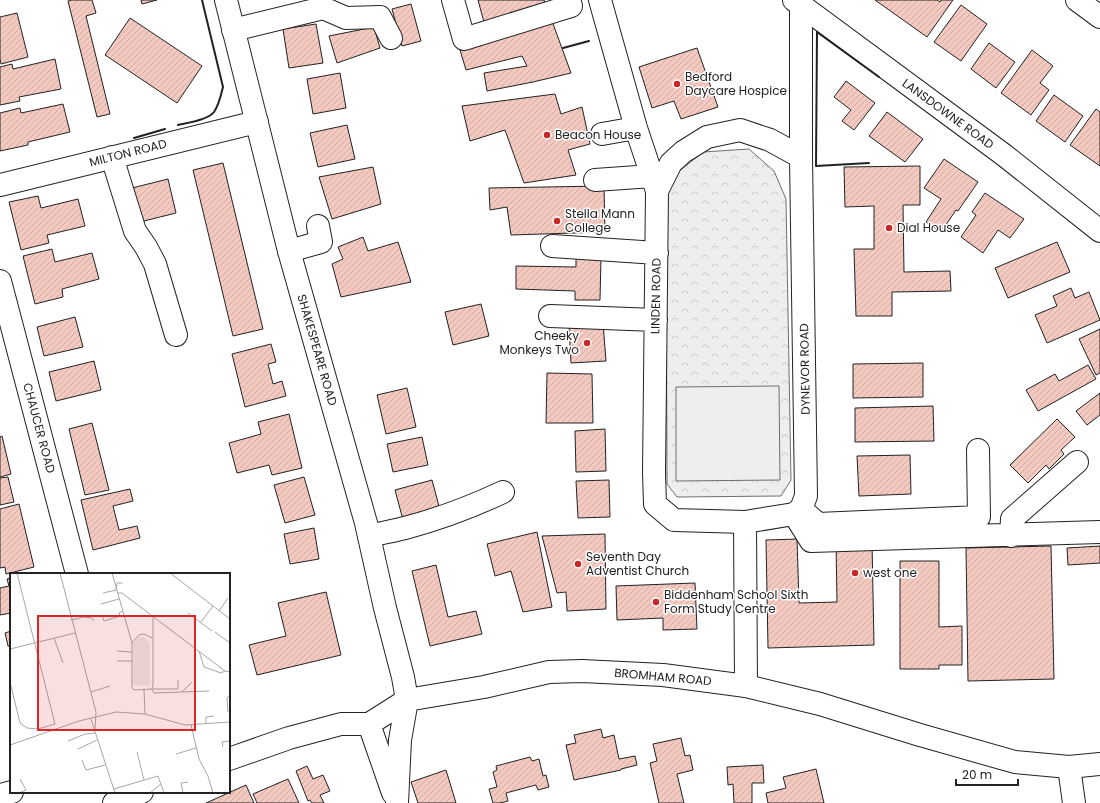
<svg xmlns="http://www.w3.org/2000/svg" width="1100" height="803" viewBox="0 0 1100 803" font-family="Poppins,sans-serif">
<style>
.park{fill:url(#park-crowns);stroke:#6f6f6f}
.pitch{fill:#eee;stroke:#6f6f6f}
.building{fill:url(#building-hatch);stroke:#222}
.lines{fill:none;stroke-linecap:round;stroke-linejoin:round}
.minor-casing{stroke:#222;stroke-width:24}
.major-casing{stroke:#222;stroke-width:24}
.minor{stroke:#fff;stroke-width:22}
.major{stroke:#fff;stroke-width:22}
.wall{stroke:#222;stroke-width:2}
.poi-dot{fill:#c62828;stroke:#fff;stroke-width:1.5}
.labels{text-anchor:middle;stroke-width:3;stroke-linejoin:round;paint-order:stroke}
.poi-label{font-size:12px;fill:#222;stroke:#fff;text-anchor:start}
.street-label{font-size:12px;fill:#222;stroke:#fff}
.inset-road{fill:none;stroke:#a7a7a7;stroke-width:1}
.view{fill:#d62828;fill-opacity:0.15;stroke:#d62828;stroke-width:2}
.inset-edge{fill:none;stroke:#222;stroke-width:2}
</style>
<defs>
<pattern id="park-crowns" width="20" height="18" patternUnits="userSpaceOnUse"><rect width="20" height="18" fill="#eee"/><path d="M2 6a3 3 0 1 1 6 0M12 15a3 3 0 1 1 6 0" fill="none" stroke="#ccc"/></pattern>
<pattern id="building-hatch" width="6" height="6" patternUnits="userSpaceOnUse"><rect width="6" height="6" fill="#f3c9c0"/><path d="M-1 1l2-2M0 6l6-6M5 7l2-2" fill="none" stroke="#d0aca5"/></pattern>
</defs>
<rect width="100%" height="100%" fill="#fff"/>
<path class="park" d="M749,149l25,22 12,28 5,281 -10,16 -104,1 -10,-13 -1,-286 11,-25 26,-21z"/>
<path class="pitch" d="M779,386l1,94 -104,1v-94z"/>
<path class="building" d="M71,0h21l4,13 -10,3 24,98 -13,3 -29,-116z
M141,0h16l-15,4z
M478,0h66l2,6 -61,20z
M875,0h62l3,2 1,-2h12l-26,37z
M411,4l10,37 -19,5 -10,-37z
M961,5l26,19 -26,37 -27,-19z
M17,13l11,44 -27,7 -1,-5v-42z
M130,18l72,48 -25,37 -72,-48z
M552,21l19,52 -38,9 -46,9 -3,-18 43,-7 -5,-10 -56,14 -6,-20z
M316,24l7,39 -34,5 -6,-39z
M374,27l6,21 -43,15 -8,-27z
M989,43l26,19 -19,26 -25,-19z
M697,48l21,59 -37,12 -7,-18 -22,7 -13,-41z
M1032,50l21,16 -13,17 9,7 -18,25 -30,-22z
M55,59l6,30 -42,8 1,4 -20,4v-38l12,-3 1,5z
M340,73l6,35 -33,6 -6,-35z
M846,81l29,22 -21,27 -12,-9 9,-11 -17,-13z
M555,94l6,20 21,-7 8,37 -22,6 8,25 -52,8 -19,-53 -35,11 -8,-35z
M1054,95l29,21 -18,26 -29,-21z
M63,104l7,28 -42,10v3l-28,6v-38l20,-5 1,5z
M1096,109l4,3v54l-30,-21z
M887,112l36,27 -18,23 -36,-26z
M347,125l8,34 -37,8 -8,-34z
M944,159l34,23 -20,29 -2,-1 -15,22 -15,-10 15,-23 -17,-11z
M223,163l40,166 -30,7 -40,-166z
M920,166v39h-17l1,67 46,-1 1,20 -59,1v24h-36l-2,-67h20v-43l-29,1 -1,-40z
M373,167l8,37 -49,15 -13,-42z
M168,179l8,34 -36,9 -8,-34z
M604,186l1,46 -94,3 -4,-28 -17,3 -1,-22z
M985,193l39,26 -14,19 -12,-8 -15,23 -22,-16 15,-22 -4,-3z
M38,196l3,12 37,-9 7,27 -38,9 2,8 -28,7 -12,-48z
M363,237l5,14 30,-9 13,40 -70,15 -9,-33 11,-5 -5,-12z
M1057,242l13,30 -62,26 -13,-30z
M52,249l3,13 37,-9 7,26 -37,10 1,8 -28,7 -12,-48z
M576,257h25l-1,43h-25v-9l-59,-2v-23l60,1z
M1071,288l4,10 14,-6 11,28 -53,23 -12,-28 22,-9 -4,-10z
M481,304l8,32 -36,9 -8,-33z
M75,317l8,30 -39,9 -7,-29z
M603,323l3,38 -35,2 -2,-37z
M1100,329v44l-4,2 -17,-36z
M271,344l5,18 -8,2 5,20 9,-3 4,15 -41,11 -13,-53z
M94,361l7,29 -45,11 -7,-29z
M923,363v34l-70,1v-34z
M1088,365l8,14 -58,32 -12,-21 29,-16 4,7z
M547,373l45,1 1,49h-47z
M407,388l9,39 -30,7 -9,-39z
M1100,393v22l-13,10 -11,-14z
M933,406l1,35 -79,1v-34z
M289,414l13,54 -30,7 -3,-10 -32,8 -8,-30 32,-9 -3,-12z
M1057,419l18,18 -14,13 3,4 -15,15 -3,-4 -18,18 -18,-18z
M92,423l17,67 -24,5 -16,-66z
M605,429l1,42 -30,1 -1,-41z
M2,436l9,38 -11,3v-40z
M422,437l6,28 -35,7 -6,-28z
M910,455l1,39 -52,2 -2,-40z
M8,477l6,25 -14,3v-27z
M304,477l11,38 -30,8 -11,-38z
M432,480l8,30 -37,10 -8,-30z
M609,480l1,37 -32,1 -2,-37z
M130,489l3,12 -20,5 6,24 18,-4 3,12 -47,12 -12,-50z
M19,504l15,63 -28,7 -1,-7 -5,1v-59z
M314,528l5,31 -29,5 -6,-30z
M537,532l15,75 -29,5 -12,-41 -16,5 -8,-32z
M605,534l1,75 -39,2 -1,-19 -9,1 -15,-57z
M797,539l2,64 38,-1 -1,-59 36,-1 2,103 -106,3 -2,-108z
M1051,546l3,133 -86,2 -2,-133z
M1100,546v17l-32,2 -1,-17z
M900,561h39v66l23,-1v39h-23v4h-39z
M436,565l12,52 28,-6 6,23 -52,12 -18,-75z
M11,578v35l-11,2v-27l9,-2 -2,-7z
M695,583l2,46 -34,1v-12l-46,2 -1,-34z
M326,592l15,63 -84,20 -8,-30 37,-9 -8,-33z
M11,631v15h-3l-3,-13z
M601,729l2,9 11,-3 5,24 16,-3 2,9 -16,4v1l-47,10 -8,-35 10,-2 -2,-8z
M681,738l4,18 5,-1 3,15 -16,4 7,29h-25l-9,-40 7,-2 -4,-17z
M530,757l2,4 7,-2 4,17 3,-1 3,12 -11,3 -2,-5 -30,8 2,8 -8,2h-7l-4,-14 8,-2 -4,-15 4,-2 -1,-4z
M763,765l1,18h-12v20h-18l-1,-19 -5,1 -1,-18z
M307,766l6,13 10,-4 7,16 -10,4 4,8h-12l-2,-3 -2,1 -12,-30z
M816,769l8,34h-56l-2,-10 20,-5 -3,-11z
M446,770l10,33h-38l-7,-21z
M288,779l11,24h-42l-4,-9z
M246,785l8,18h-48z"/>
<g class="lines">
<defs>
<path id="minor" d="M453,0l11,39 107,-33 -2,-6
M600,0l36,128 21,63 -3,282 1,31 19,16 71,2 49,-8 7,-5 5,-13 -5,-339v-151
M794,0l210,155 96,76
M1077,0l23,17
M233,30l90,-22 23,10 34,-1 11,21
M602,134l34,-6
M112,157l23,74 11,16 9,17 21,71
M595,180l57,-4
M0,185l257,-63
M657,191l14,-28 12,-11 24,-15 33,-7 30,10 31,17
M552,246l105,7
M289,251l32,-9 -3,-16
M0,281l77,293
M550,316l106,4
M801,509l17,15 161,-7 -1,-67
M794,514l17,27 289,-9
M745,522l1,164
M369,536c12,-3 24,-5 36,-8 34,-9 66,-21 98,-36
M1011,536l1,-17 65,-57
M1069,767l5,36
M0,795l12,-3"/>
<path id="major" d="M226,0l63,251 77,272 19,85 18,69 4,23 -7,40 -3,63
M369,724l24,69
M229,759l60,-21 52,-14h28l38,-24 77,-13 65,-15 33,-1 81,4 83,11 74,18 100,31 95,27 54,5 31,-3
M114,803l28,-11"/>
</defs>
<use href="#minor" class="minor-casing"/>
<use href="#major" class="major-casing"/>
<use href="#minor" class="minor"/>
<use href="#major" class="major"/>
<path class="wall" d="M563,48l26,-7
M178,125c9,-2 30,-5 36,-13 5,-7 7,-17 9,-25l-21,-87
M134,138l31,-9
M869,163l-53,3 1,-134 62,45"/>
</g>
<g class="poi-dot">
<circle cx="677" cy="84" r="4"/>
<circle cx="547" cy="135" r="4"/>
<circle cx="557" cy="221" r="4"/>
<circle cx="889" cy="228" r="4"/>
<circle cx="587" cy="343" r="4"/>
<circle cx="578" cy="564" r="4"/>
<circle cx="855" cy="573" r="4"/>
<circle cx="656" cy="602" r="4"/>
</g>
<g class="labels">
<g class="poi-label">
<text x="685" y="81">Bedford<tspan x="685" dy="14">Daycare Hospice</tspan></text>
<text x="555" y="139">Beacon House</text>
<text x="565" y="218">Stella Mann<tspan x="565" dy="14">College</tspan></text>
<text x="897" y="232">Dial House</text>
<text x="579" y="340" text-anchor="end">Cheeky<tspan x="579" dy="14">Monkeys Two</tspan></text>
<text x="586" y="561">Seventh Day<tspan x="586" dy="14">Adventist Church</tspan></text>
<text x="863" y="577">west one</text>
<text x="664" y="599">Biddenham School Sixth<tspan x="664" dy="14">Form Study Centre</tspan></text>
</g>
<g class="street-label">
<text transform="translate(948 114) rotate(36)" y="4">LANSDOWNE ROAD</text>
<text transform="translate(128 153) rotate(-14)" y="4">MILTON ROAD</text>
<text transform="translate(656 296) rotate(-89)" y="4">LINDEN ROAD</text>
<text transform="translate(317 350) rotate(74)" y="4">SHAKESPEARE ROAD</text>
<text transform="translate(805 369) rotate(-91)" y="4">DYNEVOR ROAD</text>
<text transform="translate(39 428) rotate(75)" y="4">CHAUCER ROAD</text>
<text transform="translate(663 677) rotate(5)" y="4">BROMHAM ROAD</text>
</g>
</g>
<g transform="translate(10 573)">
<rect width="220" height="220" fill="#fff"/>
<path d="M128,64h7l5,7v42l-17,-1v-41z" fill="#eee"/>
<path d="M125,98h14v13h-14z" fill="#eee"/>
<path class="inset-road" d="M50,0l36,139 -1,19M102,0l20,70v45l2,2 18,-1 1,-3v-70M160,0l60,46M93,20l13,-3 1,-7h6M107,20h5l103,78 5,1M91,31l18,-5M209,38l9,-13M178,40l24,18M92,42l2,6 16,-5 -1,-3 4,-2M61,47l13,-3 8,1 2,3M191,49l12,-16M205,59l15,11M44,65l9,25M122,70l7,-8 5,-1 8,4M0,76l65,-16M107,78l15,1M189,78l5,16 17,6 4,-2M107,88h15M0,109l10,41 7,5 11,1 17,-5 -38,-151M142,116l2,4 55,-2M143,116h25v-9M134,117l1,24M81,119l19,-6M172,119l10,-10M218,139l-1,-14 3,-3M81,146l24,74M196,151v-7l8,-1M181,152l8,34 9,17 5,17M58,168l17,-7 10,-1M0,172l69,-24 37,-9 29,2 40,11 45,-3M213,174l-1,-5 8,-1M68,176l19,-9M127,179l7,28M166,181l20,-6M72,187l4,10 19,-5M104,216l44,-13 6,17M9,220l7,-3 -6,-11M140,220l11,-9M173,220l-2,-10 7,-1"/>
<path class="view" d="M28,43h157v114h-157z"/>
<rect width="220" height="220" class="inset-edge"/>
</g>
<path d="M956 779v6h62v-6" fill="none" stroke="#222222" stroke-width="2"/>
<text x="962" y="779" font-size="12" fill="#222222" stroke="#ffffff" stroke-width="3" paint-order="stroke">20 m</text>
</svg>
